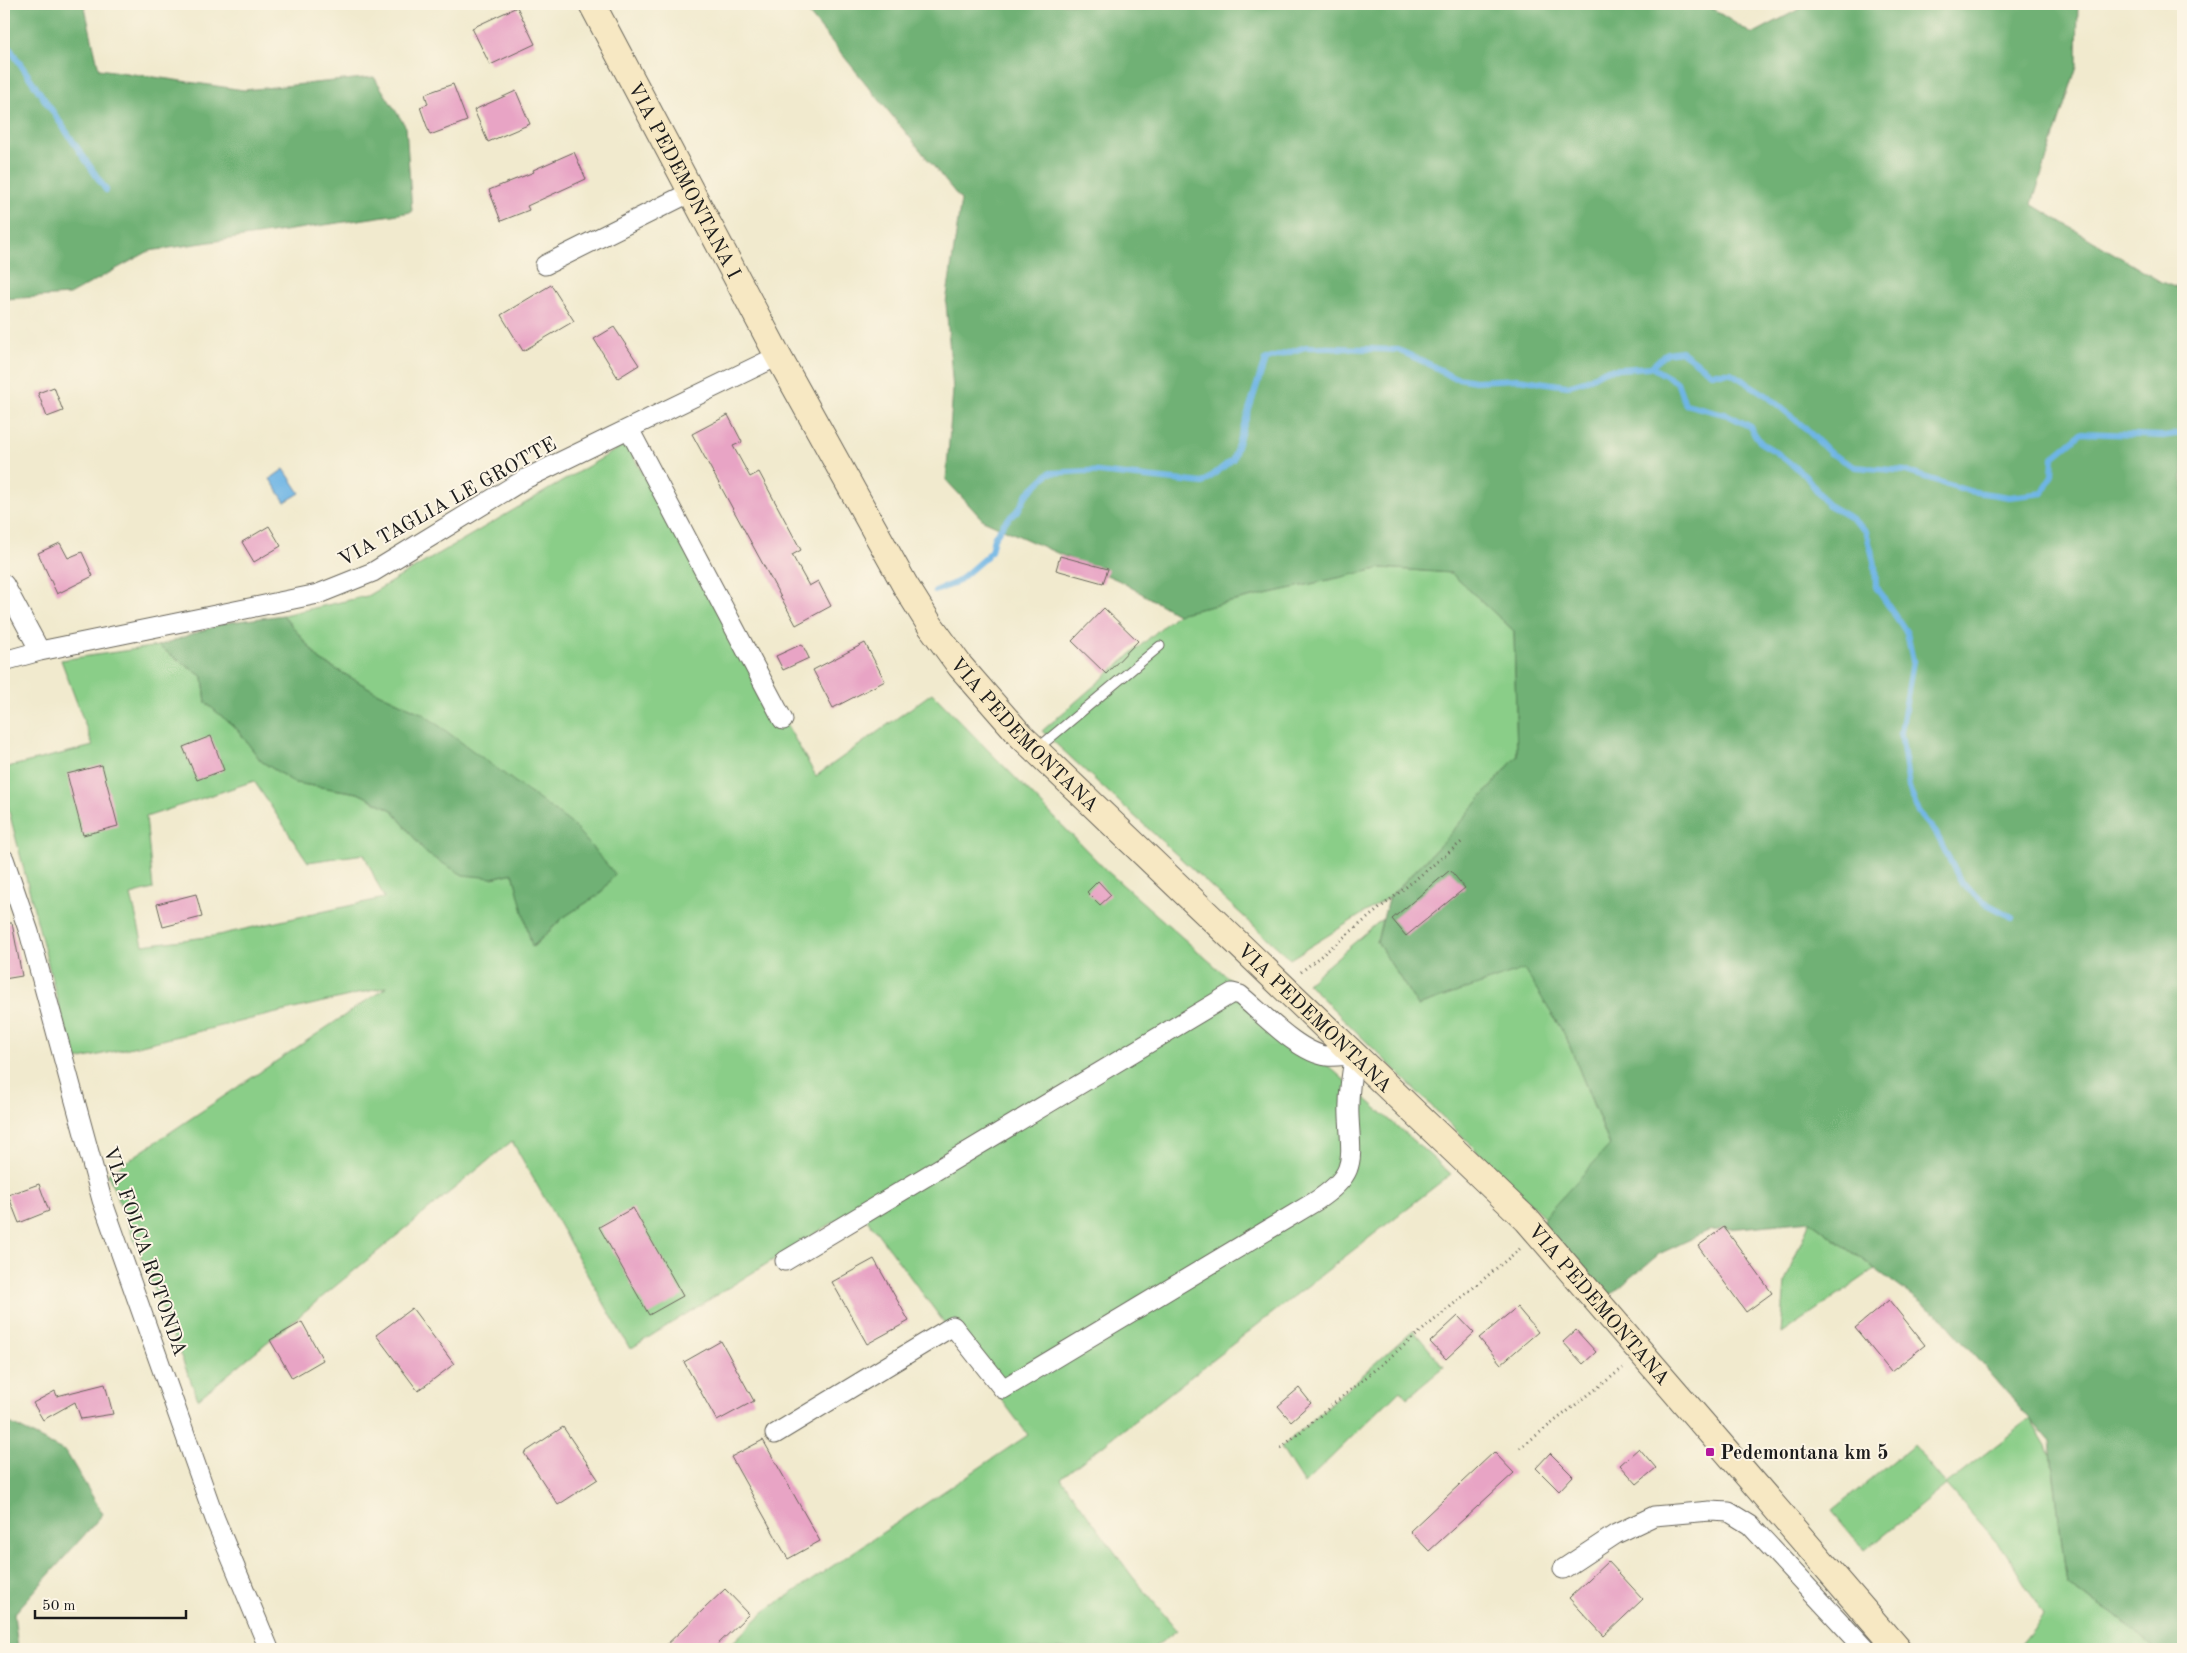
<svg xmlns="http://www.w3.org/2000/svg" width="2187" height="1653" viewBox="0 0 2187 1653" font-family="'Old Standard TT',serif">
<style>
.green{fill:#8ace88;stroke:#537552;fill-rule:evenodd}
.forest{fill:#6fb174;stroke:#466648}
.water{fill:#6eb5e5;stroke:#456880}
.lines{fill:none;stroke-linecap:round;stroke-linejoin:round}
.stream{stroke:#6eb5e5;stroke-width:6}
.building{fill:#e8a4c5}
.lane-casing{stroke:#67645a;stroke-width:11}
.street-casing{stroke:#67645a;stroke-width:21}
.secondary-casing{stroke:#67645a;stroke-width:28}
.path{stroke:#67645a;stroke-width:3;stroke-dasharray:1 4;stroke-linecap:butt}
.lane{stroke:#fff;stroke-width:9}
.street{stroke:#fff;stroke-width:19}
.secondary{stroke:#f7e8c3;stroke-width:26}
.poi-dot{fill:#b5179e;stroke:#fcf5e5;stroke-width:2}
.labels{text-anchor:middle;stroke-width:4;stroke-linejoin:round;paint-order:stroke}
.street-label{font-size:20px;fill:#1c1c1c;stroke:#fcf5e5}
.poi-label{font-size:20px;font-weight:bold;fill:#1c1c1c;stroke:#fcf5e5;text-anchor:start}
</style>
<rect width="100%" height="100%" fill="#fcf5e5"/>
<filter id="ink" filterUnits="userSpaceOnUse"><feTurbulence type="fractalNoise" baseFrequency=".02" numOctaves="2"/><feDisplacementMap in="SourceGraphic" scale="10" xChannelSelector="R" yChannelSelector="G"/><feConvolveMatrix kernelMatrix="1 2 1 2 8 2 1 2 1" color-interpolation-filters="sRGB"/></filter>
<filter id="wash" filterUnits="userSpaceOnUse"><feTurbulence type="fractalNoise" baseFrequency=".0096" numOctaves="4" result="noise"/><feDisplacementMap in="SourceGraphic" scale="20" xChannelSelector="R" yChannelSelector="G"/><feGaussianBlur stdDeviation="1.12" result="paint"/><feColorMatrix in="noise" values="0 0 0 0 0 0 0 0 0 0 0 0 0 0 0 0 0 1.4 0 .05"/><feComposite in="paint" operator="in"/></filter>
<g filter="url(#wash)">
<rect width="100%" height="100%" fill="#f1eace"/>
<path class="green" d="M626,444l190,332 116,-83 175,178 344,303 -390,304 71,98 45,54 -25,19h-426l38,-37 264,-177 -170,-228 -228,142 -118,-208 -314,258 -90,-225 279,-187 -314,74 -69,-269v-24l89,-22 -32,-86 97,-14 45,31 3,26 31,26 24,32 34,22 63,10 34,17 35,44 65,24 21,-5 20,74 31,-30 36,-23 -177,-180 -45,-21 -58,-33 -37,-45 84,-19zM254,781l54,81 56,-8 20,44 -170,38 -71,9 -12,-50 22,-6 -7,-72z
M1382,568l69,5 63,58 3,125 -72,84 -57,58 -98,61 -248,-228 135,-117z
M1382,919l-5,23 41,64 106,-38 42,69 44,109 -66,71 -237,-234z
M1810,1221l65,48 -94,65 4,-53z
M1413,1330l31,37 -37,31 -7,-8 -96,94 -23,-36z
M2030,1419l21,35 16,131 46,29 41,35h-137l27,-33 -38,-63 -60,-68 -81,66 -33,-40 81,-66 33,39z"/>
<path class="forest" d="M4,4h80l15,65 145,21 130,-13 32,50 6,85 -263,39 -80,44 -65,4z
M801,4h904l47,30 57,-30h269l-1,62 -45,138 129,78 22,8v1359h-29l-41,-35 -46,-29 -17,-143 -107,-123 -133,-98 -102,10 -49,23 -60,51 -60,-72 5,-16 66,-72 -44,-108 -42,-68 -106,37 -41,-64 11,-43 57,-59 72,-84 -3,-125 -63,-58 -69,-5 -205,46 -57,-33 -137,-61 -37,-40 7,-90 -7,-87 15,-103z
M283,615l37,45 58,33 45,21 149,110 43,50 -15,20 -36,23 -32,30 -19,-74 -21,5 -29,-3 -36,-21 -35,-44 -34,-17 -63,-10 -34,-22 -24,-32 -31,-26 -3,-26 -45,-31 66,-23z
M4,1420l62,32 37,62 -89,100 4,35h-14z"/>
<path class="water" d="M284,469l16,24 -15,9 -15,-23z"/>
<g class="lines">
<path class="stream" d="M4,40l102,150
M1651,367l26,15 8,22 43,11 21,11 12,17 15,9 29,23 22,29 24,14 15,13 9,34 1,22 31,46 6,28 -12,72 8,54 9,25 18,21 26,51 23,19 27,14
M935,591l22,-9 30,-26 4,-5 3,-13 11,-16 14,-13 7,-14 23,-22 39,-2 115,12 30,-24 32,-99 41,-13 92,3 33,15 21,12 23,4 43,-2 49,7 20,-6 18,-10 46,-3 16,-14 14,-2 30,22h20l35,22 38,32 26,26 25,14 50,4 64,20 40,6 34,-4 9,-18 1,-18 29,-24 81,3 20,-3"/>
</g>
<g id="blocks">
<path class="building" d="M517,7l18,37 -45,21 -18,-37z
M453,84l14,37 -37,14 -10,-28 8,-3 -3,-10z
M516,91l14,33 -42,18 -14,-32z
M574,152l12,27 -59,27 2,4 -28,11 -12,-31 45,-18 -1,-2z
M551,285l23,36 -51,30 -22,-36z
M614,327l25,38 -21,13 -24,-39z
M54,387l9,24 -16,6 -9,-24z
M728,415l14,27 -9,4 17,31 9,-5 42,78 -9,5 17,31 9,-5 13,25 -35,19 -104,-191z
M269,526l12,20 -27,16 -12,-20z
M60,543l8,15 14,-6 11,24 -36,18 -19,-41z
M1060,556l48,13 -5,14 -47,-13z
M1104,608l34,33 -32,33 -34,-33z
M865,643l20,38 -52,27 -20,-38z
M802,644l7,14 -26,12 -7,-14z
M211,736l13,34 -27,10 -14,-33z
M102,765l16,61 -35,9 -16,-61z
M1450,870l15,18 -59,48 -14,-17z
M1098,881l13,14 -11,10 -13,-13z
M196,894l6,23 -39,10 -6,-23z
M4,923h8l10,53 -18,3z
M39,1184l10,27 -30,12 -11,-28z
M633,1208l50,88 -34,19 -50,-88z
M1724,1227l48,66 -26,19 -48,-66z
M874,1259l35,62 -42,23 -35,-62z
M1889,1300l36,45 -34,27 -36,-44z
M1517,1307l21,25 -37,32 -22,-26z
M412,1308l42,56 -36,27 -42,-56z
M1458,1316l16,17 -28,26 -16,-17z
M302,1322l21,38 -31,18 -22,-38z
M1576,1330l20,22 -13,12 -20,-22z
M721,1341l33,60 -37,20 -33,-59z
M105,1384l8,30 -32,5 -6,-17 -32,18 -10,-17 22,-12 2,5z
M1299,1388l12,15 -20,18 -13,-15z
M563,1427l35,52 -40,26 -34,-52z
M763,1440l57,101 -32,18 -57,-102z
M1639,1448l17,20 -19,16 -17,-19z
M1494,1452l20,21 -85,78 -19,-20z
M1550,1453l23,23 -14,15 -23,-23z
M1608,1561l35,38 -39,37 -35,-38z
M725,1589l24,25 -36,35h-51z"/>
</g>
</g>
<g filter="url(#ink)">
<use href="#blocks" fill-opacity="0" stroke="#67645a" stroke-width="1"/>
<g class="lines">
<defs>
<path id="lane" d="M1038,748l122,-102"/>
<path id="street" d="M545,265l146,-73
M629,429l154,291
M4,584l36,67
M4,661l36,-10 278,-57 55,-22 152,-93 253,-123
M4,859l25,73 73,268 113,319 54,130
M775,1434l178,-108 50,63 313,-188c42,-28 35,-40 33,-85 -1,-21 2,-41 6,-61 -9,0 -19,2 -28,1 -28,-3 -65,-43 -87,-61l-8,-2 -447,268
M1563,1569l53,-35 38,-18 56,-5 19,1 21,13 115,124"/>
<g id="secondary">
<path id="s1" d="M592,4l186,352 127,229 25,40 30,41 61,70 506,484 370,429"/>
</g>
</defs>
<use href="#lane" class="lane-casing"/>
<use href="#street" class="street-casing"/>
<use href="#secondary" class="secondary-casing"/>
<path class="path" d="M1301,972l163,-132
M1281,1448l241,-201
M1520,1448l103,-80"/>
<use href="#lane" class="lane"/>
<use href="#street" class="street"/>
<use href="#secondary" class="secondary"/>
</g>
</g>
<rect class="poi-dot" x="1705" y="1447" width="10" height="10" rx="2.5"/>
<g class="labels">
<g class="street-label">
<text dy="7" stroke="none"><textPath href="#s1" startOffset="199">VIA PEDEMONTANA I</textPath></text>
<text transform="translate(447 501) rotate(-29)" y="7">VIA TAGLIA LE GROTTE</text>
<text dy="7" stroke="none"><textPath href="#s1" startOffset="852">VIA PEDEMONTANA</textPath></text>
<text dy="7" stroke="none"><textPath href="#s1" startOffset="1258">VIA PEDEMONTANA</textPath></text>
<text transform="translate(146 1251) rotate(71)" y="7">VIA FOLCA ROTONDA</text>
<text dy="7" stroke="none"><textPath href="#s1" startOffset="1662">VIA PEDEMONTANA</textPath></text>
</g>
<g class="poi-label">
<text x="1720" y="1459">Pedemontana km 5</text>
</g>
</g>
<rect width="2187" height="1653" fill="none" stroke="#fcf5e5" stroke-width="20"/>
<path d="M35 1610v8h151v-8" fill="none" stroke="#1c1c1c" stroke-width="2.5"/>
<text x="42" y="1610" font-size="15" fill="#1c1c1c" stroke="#fcf5e5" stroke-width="4" paint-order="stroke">50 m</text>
</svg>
